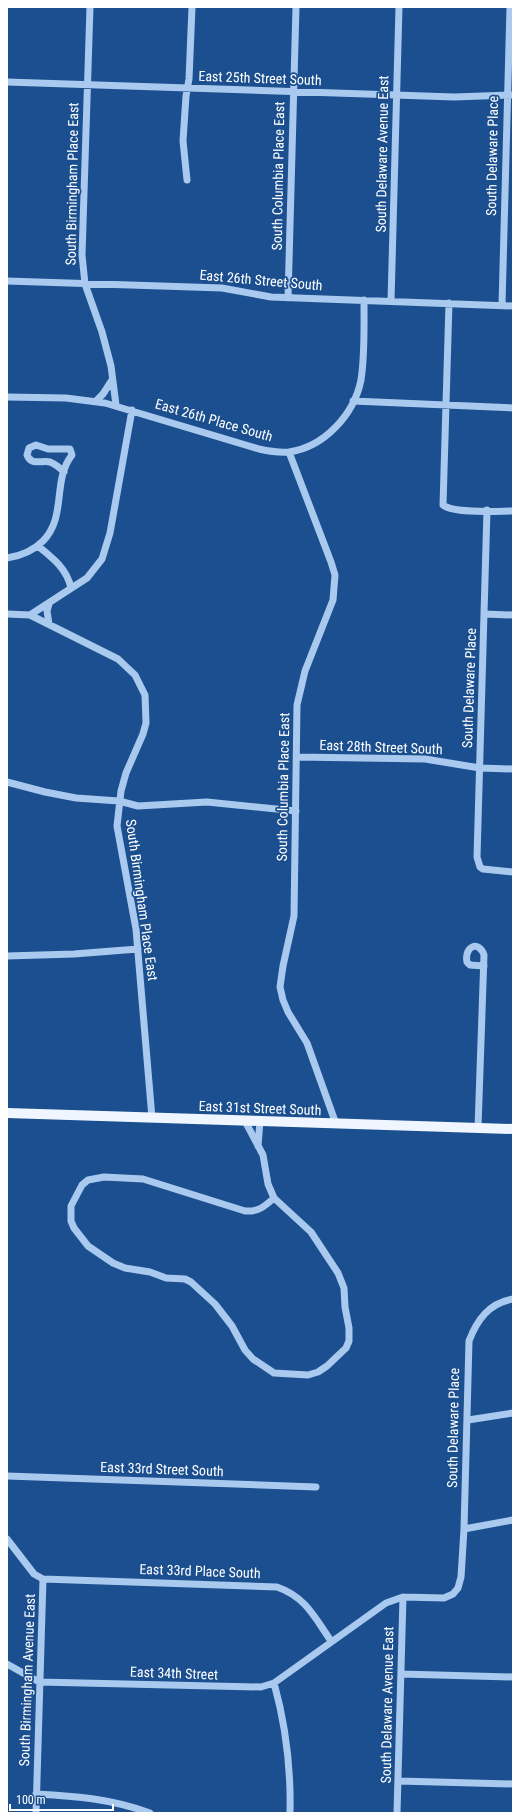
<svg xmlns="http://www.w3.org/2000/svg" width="520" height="1820" viewBox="0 0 520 1820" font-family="'Roboto Condensed',sans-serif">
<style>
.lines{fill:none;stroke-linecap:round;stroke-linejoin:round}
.minor{stroke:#a9c9ee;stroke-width:7}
.major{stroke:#f0f6ff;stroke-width:10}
.labels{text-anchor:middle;stroke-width:3.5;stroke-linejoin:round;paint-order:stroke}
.street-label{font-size:14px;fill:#fff;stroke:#1b4f8f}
</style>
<rect width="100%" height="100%" fill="#1b4f8f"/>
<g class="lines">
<path class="minor" d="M90,7l-8,248 3,29 17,48 9,34 5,39
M7,82l447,15 59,-2
M187,180l-4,-39 3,-45 3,-17 3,-72
M7,281l215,7 49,9 242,9
M288,298l8,-291
M391,301l8,-294
M449,303l-6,202c11,9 55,6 70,6
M502,305l8,-298
M7,397l59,1 39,5 154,46c9,2 20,4 30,3 35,-5 65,-37 72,-72 4,-26 3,-53 3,-80
M96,401l7,-7 9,-14
M353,401l160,7
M289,452l42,110 4,13 -2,25 -28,71 -8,34 -3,211 -11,50 -3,21 3,13 5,12 19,31 29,81
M487,510l-10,347 3,10 3,2 30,3
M38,546c15,12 29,23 33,42
M7,558c14,-2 26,-7 36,-17 24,-24 9,-61 29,-86l-2,-6h-22l-12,-4 -7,3 -2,7c4,11 15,5 23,7 5,2 10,6 14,10
M49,604l-2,7 2,13
M7,614l23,1 88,44 17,16 10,20 1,28 -3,11 -17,39 -5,18 -4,35 19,103 16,189
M484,614l29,1
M30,615l57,-37 15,-19 8,-26 22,-123
M297,757l128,2 55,9 33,1
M7,782l38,10 31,6 43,3 19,5 69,-4 89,9
M7,956l67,-2 64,-5
M245,1121l18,34 5,29 6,14
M478,1128l6,-173c-5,-15 -20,-9 -17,7l3,3 14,1
M258,1146l2,-25
M104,1177l39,2 102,32c13,1 19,-4 29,-13l37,34 27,41 6,15 1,19 4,21v13l-3,7 -19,18 -9,6 -10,3 -34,-2 -21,-14 -8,-9 -13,-24 -17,-22 -24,-22 -6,-3 -19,-1 -16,-6 -25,-4 -12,-5 -25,-17 -14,-18 -3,-7v-15l11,-21 6,-5z
M468,1420l45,-7
M7,1476l309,11
M464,1529l49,-9
M7,1539l27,35 9,5 -7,234
M43,1579l234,8c29,10 38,31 54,54
M7,1664l32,18 222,5 13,-4 112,-80 17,-6 41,1 9,-4 5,-6 3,-11 3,-48 5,-188c8,-21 20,-38 44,-42
M401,1674l112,3
M274,1683c12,43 17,86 16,130
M398,1781l115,3
M36,1794c40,2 76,5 114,19
M397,1813l6,-216"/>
<path class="major" d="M7,1113l506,16"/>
</g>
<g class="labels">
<g class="street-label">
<text transform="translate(260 78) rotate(2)" y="5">East 25th Street South</text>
<text transform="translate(382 154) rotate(-89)" y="5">South Delaware Avenue East</text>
<text transform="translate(492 156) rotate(-89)" y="5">South Delaware Place</text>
<text transform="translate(278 176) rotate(-89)" y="5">South Columbia Place East</text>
<text transform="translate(72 184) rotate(-89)" y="5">South Birmingham Place East</text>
<text transform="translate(261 280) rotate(5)" y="5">East 26th Street South</text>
<text transform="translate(214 420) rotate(16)" y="5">East 26th Place South</text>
<text transform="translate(469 688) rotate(-88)" y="5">South Delaware Place</text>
<text transform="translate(381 747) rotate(2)" y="5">East 28th Street South</text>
<text transform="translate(283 787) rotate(-89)" y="5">South Columbia Place East</text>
<text transform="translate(142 900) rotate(82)" y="5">South Birmingham Place East</text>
<text transform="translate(260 1108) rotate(2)" y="5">East 31st Street South</text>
<text transform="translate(453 1428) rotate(-89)" y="5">South Delaware Place</text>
<text transform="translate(162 1469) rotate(2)" y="5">East 33rd Street South</text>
<text transform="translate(200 1571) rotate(2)" y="5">East 33rd Place South</text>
<text transform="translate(174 1673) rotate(2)" y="5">East 34th Street</text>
<text transform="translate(27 1680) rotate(-88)" y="5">South Birmingham Avenue East</text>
<text transform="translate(387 1705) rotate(-89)" y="5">South Delaware Avenue East</text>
</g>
</g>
<rect width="520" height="1820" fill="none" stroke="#ffffff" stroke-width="16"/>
<path d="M10 1804v6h103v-6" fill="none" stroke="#ffffff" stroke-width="2"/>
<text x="16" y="1804" font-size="12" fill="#ffffff" stroke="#1b4f8f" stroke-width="3" paint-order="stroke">100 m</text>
</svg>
